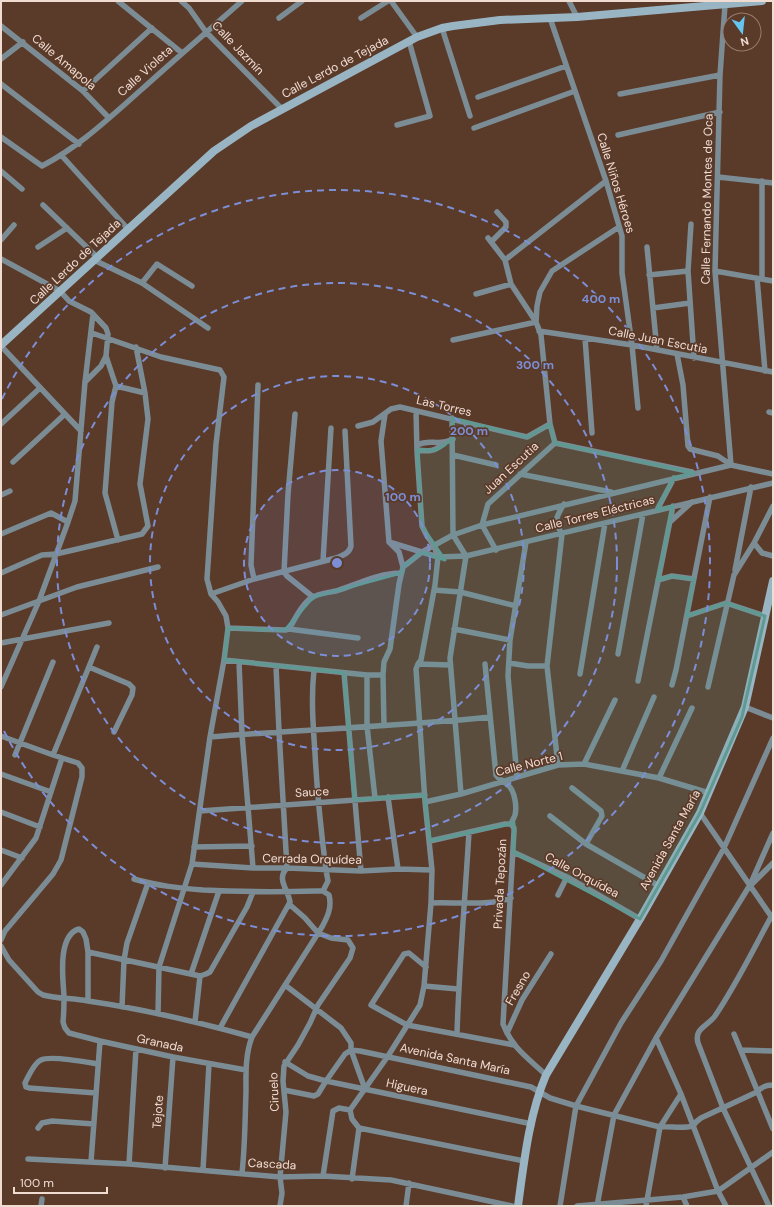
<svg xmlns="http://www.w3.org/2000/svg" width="774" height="1207" viewBox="0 0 774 1207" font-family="'DM Sans',sans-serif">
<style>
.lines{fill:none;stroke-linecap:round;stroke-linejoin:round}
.minor{stroke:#7b8c95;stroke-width:5.5}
.secondary{stroke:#99b5c3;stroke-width:8}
.marked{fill:#5e9a91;fill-opacity:0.2;stroke:#5e9a91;stroke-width:3;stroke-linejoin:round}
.ring{fill:none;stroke:#7c8ed5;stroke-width:2;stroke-dasharray:7 5}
.labels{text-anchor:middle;stroke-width:3.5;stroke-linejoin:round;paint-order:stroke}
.street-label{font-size:12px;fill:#f1dcd2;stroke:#5a3a29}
.centre{fill:#7c8ed5;stroke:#5a3a29;stroke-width:2}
.ring-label{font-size:12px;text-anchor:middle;font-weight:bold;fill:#7c8ed5;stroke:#5a3a29;stroke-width:3.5;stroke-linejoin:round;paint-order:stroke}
</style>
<rect width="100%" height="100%" fill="#5a3a29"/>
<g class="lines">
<path class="minor" d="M118,1l64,52
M181,1l8,7 17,24 76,77
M391,1l26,36
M569,1l8,16
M725,5l-5,70 -5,196 16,194
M279,18l23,-17
M361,18l27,-17
M550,18l56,163 16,55v37l10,72 6,63
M1,26l82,65 26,27
M442,28l28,88
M1,59l22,-17
M1,84l78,60
M83,91l69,-63
M620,94l100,-19
M478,97l88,-31
M397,125l33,-9 -21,-75
M474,128l101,-37
M618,135l102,-23
M1,137l41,29c38,-20 66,-47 99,-76 33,-30 67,-59 101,-89
M62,156l66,73
M1,171l21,18
M718,177l55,6
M762,181v98
M43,205l54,52
M691,224l-3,47 6,87
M488,238l17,22 6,24 25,38 5,13 9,89 5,19 -67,61 -6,21 14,25
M1,240l13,-15
M491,242l15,-15v-5l-9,-10
M38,247l29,-19
M647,247l10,103
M1,259l59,32 9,10 22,11 15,16 2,6 -2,22 -5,10 -16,16
M94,260l48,23 66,45
M505,260l101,-79
M715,271l58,10
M649,275l39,-4
M757,278l8,93
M142,283l15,-19 35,22
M476,294l35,-10
M653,308l37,-5
M539,331l93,14 141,27
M92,333l69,24 59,13 4,7 -8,67 -9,135 4,15 7,8 8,14 2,12 -4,32 -14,77 -18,127 -33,103 -1,47
M585,338l7,95
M453,340l83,-18 1,-16 3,-14 12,-21 67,-44
M1,346l80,85
M677,354l6,31 5,61 2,3 28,7 13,9 42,9
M106,356l10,30 -4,16 -7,91 13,47
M116,386l29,7
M769,412l4,1
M295,414l-7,80 -4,78 3,4 26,21
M452,418l1,117 13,21 -16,102 11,136
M1,424l39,-36
M358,426l15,-4 18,-13 9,-2 127,30 23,-13
M555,443l137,29
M417,445c14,-7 20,2 36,-6
M417,450c13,2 17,1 27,-6
M453,455l43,10
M13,462l52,-48
M520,474l91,18
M1,495l9,-4
M657,510l17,-32
M670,522l22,-20
M1,534l50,-21 17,9
M389,542l49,15 28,-1 307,-73
M754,543l8,10 11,3
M323,561l8,-133
M403,567l19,-15 31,-17 29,-10 249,-60
M735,570l16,-83
M1,573l41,-18 14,-1 86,-20 6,-8 -8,-42 8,-65 -3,-26 -9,-46
M254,579l-3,-14 7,-180
M658,580l14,-4 22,3
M434,590l26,2 56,14
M211,594l43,-15 82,-21c7,-3 13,-4 15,-12l-6,-115
M1,615l76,-28 81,-20
M687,616l39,-13 39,13
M228,628l57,2 4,-1c6,-10 13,-26 24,-32 4,-3 18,-5 23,-6 22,-7 43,-18 65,-18
M289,629l69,9
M454,629l56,11
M1,643l108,-20
M618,654l25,-140
M224,660l143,15h16
M239,662l3,72 11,134
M509,663l19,3h19
M418,664l32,1
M485,664l11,111c3,5 8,6 12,10 7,6 9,22 7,30 -1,3 -3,6 -4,9l3,4v3l-11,193c9,24 25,34 43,51
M89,667l40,17 4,4 -1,7 -18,37
M314,670c-3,28 -1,55 1,83 2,39 6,78 11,117l2,11 -5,10
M344,673l17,198
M580,674l25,-151
M367,675v51l8,72
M638,681l35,-175
M672,685l4,-15 34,-173
M1,687l38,-86 29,-79 7,-21 10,-119 8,-68
M708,687l26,-112 20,-32 19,-37
M745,707l28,11
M384,726l-1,-51 1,-13 6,-13 9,-65 4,-17 -4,-15 -10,-10 -8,-101 4,-27
M1,736l52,19 25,8 4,5v9l-21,83 -8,14 -48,57 -4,9
M210,737c93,-8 187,-10 280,-20
M15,755l38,-93
M53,755l44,-108
M584,764l31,-64
M558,765l-11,-99 15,-132c-9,-14 -6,-16 2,-30
M622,771l32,-74
M1,774l50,18
M517,777l-9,-101 2,-36 16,-98
M659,778l33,-70
M572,788l29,23 1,5 -16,28
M388,797l10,72
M425,802l36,-8 97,-29 26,-1 75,14 50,15
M200,811l225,-16
M1,812l39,15
M700,813l73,106
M550,816l36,28 73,42
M430,841l75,-17h6
M194,847l58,-1
M1,850l21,8
M513,852l54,25 73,42
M192,864l61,4h34l74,3 37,-2 34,1
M134,879c23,7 46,9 69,11 38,2 76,2 113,1h7l6,4c3,12 -1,21 -7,32l-70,110c-7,18 -6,37 -6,55 -1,27 -1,55 -4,81
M752,884l21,-21
M1,885l35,-47 26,-80
M558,895l9,-18
M431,903c25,-1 58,3 80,-5
M1,946l8,14 29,32 5,3c15,4 30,3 45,6 55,8 110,21 164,36
M426,967l-17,-14 -5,1 -33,51 36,20 107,20
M191,974l28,-83
M200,976l-112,-24 -2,-13 -3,-7 -4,-3c-22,6 -16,51 -15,67 0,9 0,17 -1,26l2,6 4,5 31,8 73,16 73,13
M285,985l56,43 10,15v7l14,39
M424,986l34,3
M88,1001v-49
M122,1007l2,-47 3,-17 21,-60
M195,1022l5,-46 6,-2 4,-2 37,-65 6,-15
M220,1028l70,-126c-2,-13 -14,-23 -3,-34l-8,-137 -3,-65
M507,1033l15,-33 29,-46
M457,1034c2,-67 8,-135 12,-202
M734,1034l39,95
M656,1038l25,56 37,97 8,15
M741,1050l32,1
M285,1062l23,14 18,5 19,-27 6,-4 9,1 171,36 19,11 26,8 84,21c11,-1 22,2 33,-1l3,-4 5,-4 56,-26c4,-5 10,-7 16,-7
M284,1090l30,6 4,-2 8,-13 206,43
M96,1093l-67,-5 -3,-1 -1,-4c3,-6 9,-20 16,-23 9,-5 45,2 57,4
M38,1128l4,-5 10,-2 42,3
M359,1128l165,33
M28,1159l101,5 151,13 43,-1 68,4 121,26
M91,1162l9,-121
M129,1164l7,-115
M165,1168l8,-111
M203,1170l6,-106
M323,1176l10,-65 6,-3 11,2
M352,1179l7,-51 -7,-9 -2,-9 38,-54 32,-51 4,-19 7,-83 1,-33 -7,-68 -9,-133 2,-5 3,-4 14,-75 3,-28 -4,-11 -7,-10 -5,-10 -5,-74 -1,-41
M683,1197l4,9
M41,1206l1,-7
M280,1206l2,-13 -2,-16 6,-65 -3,-31 1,-15 14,-21 12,-22 8,-18 32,-47 3,-10 -5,-8 -17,-2 -13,-5 -13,-15 -16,-14
M406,1206l3,-23
M560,1206l16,-100 45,-83 40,-62 63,-113 49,-110
M577,1206l106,-9 35,-6 55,-39
M597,1206l17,-91 42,-77 94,-153 23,-52
M646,1206l14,-79 21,-33
M769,1206l-46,-98 -25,-65c-4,-15 9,-16 17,-27 21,-31 38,-66 56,-99"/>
<path class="secondary" d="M1,345l213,-194 37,-25 166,-89 25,-9 11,-2 47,-6 77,-3 185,-16
M518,1206c6,-44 11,-91 28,-131l94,-156 60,-106 45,-106 28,-126"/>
</g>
<path class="marked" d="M452,418l75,19 23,-13 5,19 139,30 -20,5 -17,32 16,-4 -15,74 14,-4 22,3 -7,37 39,-13 39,13 -23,101 -42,96 -60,106 -127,-67 1,-29 -84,18 -6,-46 -70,5 -10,-127 -120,-13 4,-32 57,2 28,-33 88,-24 2,-6 19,-15 23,8 -23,-34 -5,-76h19l17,-11z"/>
<circle cx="337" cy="563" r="93" fill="#7c8ed5" fill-opacity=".12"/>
<g class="ring">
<circle cx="337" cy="563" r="93"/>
<circle cx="337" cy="563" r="187"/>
<circle cx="337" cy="563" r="280"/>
<path d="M2 399A373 373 0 1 1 2 727"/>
</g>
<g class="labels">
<g class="street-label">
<text transform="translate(238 48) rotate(46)" y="4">Calle Jazmín</text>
<text transform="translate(64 62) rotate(40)" y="4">Calle Amapola</text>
<text transform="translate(335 67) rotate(-28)" y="4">Calle Lerdo de Tejada</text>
<text transform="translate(145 71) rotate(-42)" y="4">Calle Violeta</text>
<text transform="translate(616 183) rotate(73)" y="4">Calle Niños Héroes</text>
<text transform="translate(707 199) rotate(-89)" y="4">Calle Fernando Montes de Oca</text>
<text transform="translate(75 262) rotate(-43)" y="4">Calle Lerdo de Tejada</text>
<text transform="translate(658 340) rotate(11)" y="4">Calle Juan Escutia</text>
<text transform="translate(444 406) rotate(13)" y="4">Las Torres</text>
<text transform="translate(511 468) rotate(-43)" y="4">Juan Escutia</text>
<text transform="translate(595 514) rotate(-14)" y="4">Calle Torres Eléctricas</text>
<text transform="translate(529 764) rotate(-14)" y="4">Calle Norte 1</text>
<text transform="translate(312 792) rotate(-3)" y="4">Sauce</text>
<text transform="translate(670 840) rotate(-61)" y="4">Avenida Santa María</text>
<text transform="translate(312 859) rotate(1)" y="4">Cerrada Orquídea</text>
<text transform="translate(582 875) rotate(28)" y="4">Calle Orquídea</text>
<text transform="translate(500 884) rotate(-87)" y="4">Privada Tepozán</text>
<text transform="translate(518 988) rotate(-60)" y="4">Fresno</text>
<text transform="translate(160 1043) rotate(12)" y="4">Granada</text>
<text transform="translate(455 1059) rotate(12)" y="4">Avenida Santa María</text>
<text transform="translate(407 1087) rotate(12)" y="4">Higuera</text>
<text transform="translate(274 1092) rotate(-92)" y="4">Ciruelo</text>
<text transform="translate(158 1112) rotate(-86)" y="4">Tejote</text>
<text transform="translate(272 1164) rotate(3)" y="4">Cascada</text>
</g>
</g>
<circle cx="337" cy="563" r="6" class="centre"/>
<g class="ring-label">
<text x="601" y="303">400 m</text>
<text x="535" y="369">300 m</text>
<text x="469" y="435">200 m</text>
<text x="403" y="501">100 m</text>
</g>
<rect width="774" height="1207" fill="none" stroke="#f1dcd2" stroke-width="4"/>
<g transform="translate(742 32) rotate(165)"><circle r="19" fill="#5a3a29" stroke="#967b6d"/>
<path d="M0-3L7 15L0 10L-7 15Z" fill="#64c5ee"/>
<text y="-6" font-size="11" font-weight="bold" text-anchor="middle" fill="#f1dcd2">N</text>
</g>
<path d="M14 1187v6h93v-6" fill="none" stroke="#f1dcd2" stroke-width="2"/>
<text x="20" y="1187" font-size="12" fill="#f1dcd2" stroke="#5a3a29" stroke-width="3" paint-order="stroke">100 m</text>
</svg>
